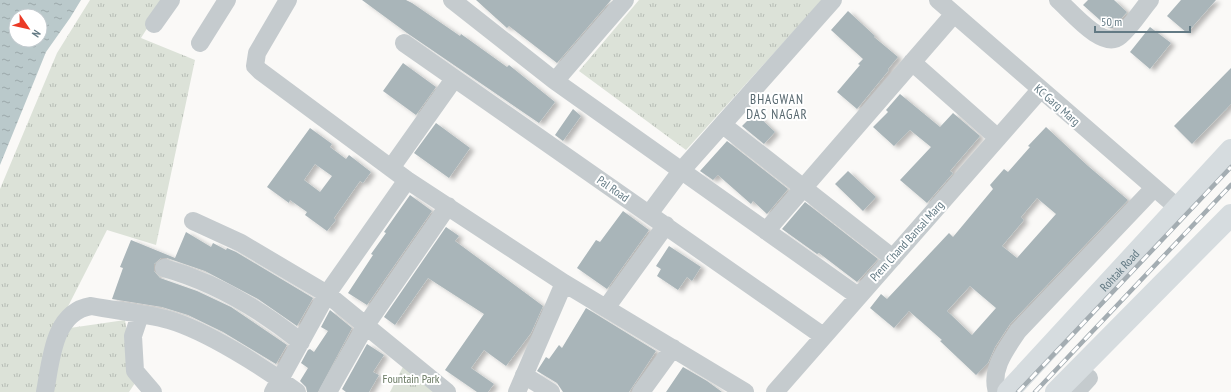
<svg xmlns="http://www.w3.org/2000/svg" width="1231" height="392" viewBox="0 0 1231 392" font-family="'PT Sans Narrow',sans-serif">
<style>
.park{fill:url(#park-tufts)}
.water{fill:url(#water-ripples);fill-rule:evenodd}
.building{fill:#a9b5b9;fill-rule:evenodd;filter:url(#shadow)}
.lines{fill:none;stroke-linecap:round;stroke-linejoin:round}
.minor{stroke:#c5cbce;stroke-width:18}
.major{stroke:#d6dcdf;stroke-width:22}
.rail-casing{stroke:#a4adb2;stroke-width:4.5}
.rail{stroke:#fff;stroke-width:3;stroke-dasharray:9;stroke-linecap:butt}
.labels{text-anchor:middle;stroke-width:4;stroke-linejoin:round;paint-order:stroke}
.street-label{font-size:12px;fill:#637a84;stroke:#fff}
.park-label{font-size:12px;fill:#6a7a63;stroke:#fff}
.neighbourhood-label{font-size:13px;letter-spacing:1px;fill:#56676e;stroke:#fff}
</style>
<defs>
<pattern id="park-tufts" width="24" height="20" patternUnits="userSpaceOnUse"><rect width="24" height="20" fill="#dce2d8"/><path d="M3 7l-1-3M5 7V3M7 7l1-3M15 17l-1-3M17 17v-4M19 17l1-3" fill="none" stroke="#b6bcb5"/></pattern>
<pattern id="water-ripples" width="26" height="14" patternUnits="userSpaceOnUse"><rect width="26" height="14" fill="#bac9cb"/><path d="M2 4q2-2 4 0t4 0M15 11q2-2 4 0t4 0" fill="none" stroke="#9ba8aa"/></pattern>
<filter id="shadow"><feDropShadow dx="4.5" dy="2.5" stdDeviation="2" flood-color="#0004"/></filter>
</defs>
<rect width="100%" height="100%" fill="#faf9f7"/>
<path class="park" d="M90,0h75l-24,38 54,22 -39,185 -49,-15 -51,100 69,-10 10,63 -6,9h-129v-203l57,-136z
M639,0h183l-136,150 -107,-79z
M407,359l40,33h-57z"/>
<path class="water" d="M0,0h81l-11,18 -24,34 -46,113zM16,16h24v24h-24z"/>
<path class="building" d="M362,0h44l6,3 48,33 1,-2 46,33 2,-2 46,37 -16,21 -132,-90z
M476,0h135l-54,63 -48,-37 -2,2z
M1088,0h26l13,12 -14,16h-4l-26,-23z
M1181,0h35l-29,33 -20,-17z
M848,11l27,25 -1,1 24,20 -10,12 1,1 -32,39 -20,-17 23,-27 -2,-1 5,-5 -32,-29z
M1150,27l21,16 -21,26 -20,-17z
M403,63l33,24 -20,28 -33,-24z
M1231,68v36l-39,40 -18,-18z
M900,94l40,33 13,-14 27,23 -30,35 3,2 -26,30 -27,-23 31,-33 -21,-17 -16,16 -21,-19 15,-15 -2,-2z
M573,109l8,7 -18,25 -8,-6z
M755,113l20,19 -11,12 -22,-18z
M436,123l34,25 -21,30 -35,-25z
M1046,127l42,39 40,34 -118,124 -15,23 -7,16 -12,12 -36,-34 2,-1 -33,-29 -15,17 -24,-20 11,-14 6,5 62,-66 4,4 40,-48 -3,-4 14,-16 4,3 22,-25 -2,-1zM1037,198l19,16 -39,44 -15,-12 22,-26 -3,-3zM970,286l26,22 -24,27 -25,-24z
M310,128l22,16 -2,3 16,12 3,-4 22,17 -8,11 -3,-2 -26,37 2,2 -9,11 -22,-16 2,-3 -17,-12 -1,3 -22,-16zM315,164l17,12 -12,16 -16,-12z
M727,141l61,48 -21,25 -14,-13 -2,3 -33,-29 -5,5 -13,-9z
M848,171l28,26 -13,14 -28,-27z
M410,195l22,16 -65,94 -19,-12 25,-38 -2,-1 15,-21 -2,-1z
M805,202l73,57 -21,23 -38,-29 -2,1 -35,-25z
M623,211l26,19 -42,59 -30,-21 19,-28 4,2z
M446,227l13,9 -4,5 88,65 -12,27 -25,33 -22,-16 -13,18 23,16 -6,8h-11l-32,-22 39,-56 -56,-36 -33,47 -11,-8z
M186,232l25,15 2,-4 13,7 1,-2 9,4 77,46 -16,28 -39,-27 -53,-28 -38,-13h-6l-7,6v7l6,7 37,13 34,16 56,38 -11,19 -53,-32 -35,-17 -26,-8 -50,-8 11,-31 -3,-1 11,-27 44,18z
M669,246l32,21 -9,14 -5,-4 -9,13 -21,-14 4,-7 -5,-3z
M586,308l70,43 -27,41h-66l-6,-9 -20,-12 9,-14 3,2 10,-14 3,3z
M330,310l22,18 -34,64h-11l-1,-5 -6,-6 8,-13 -7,-5 7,-13 2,-1 4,3 14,-21 -7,-4z
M367,344l17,11 -11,17 6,3 -10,17h-23l-4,-3z
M683,367l24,14 15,11h-56z"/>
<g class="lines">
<path class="minor" d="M288,0l-31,53 -2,13 5,5 147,109 157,103 181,109
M452,0l103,81
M625,0l-70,81 303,215
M938,0l240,208
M1058,0c13,11 45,51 62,36 11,-9 20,-24 30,-36
M154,24l17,-24
M200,43l27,-43
M404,43l419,293
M912,62l86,76
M723,125l170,133
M391,168l63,-89
M649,214l32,-43 152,-171
M193,221l48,22 86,51 120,98
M766,231l188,-217
M164,268c50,14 96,41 137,74
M606,308l60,-83
M140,315l-7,21 2,35 18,21
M524,375l27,17
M45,392c6,-31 8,-80 46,-86 26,5 53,7 78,14 38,11 96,48 128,72
M273,392l54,-98 80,-114
M328,392l38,-67 82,-119
M517,392l47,-109
M641,392l32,-44
M775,392l265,-302
M997,392c-7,-23 9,-43 21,-61l136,-143
M1076,392l13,-14"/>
<g class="major">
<path id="s1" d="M1008,392l223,-242"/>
<path d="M1056,392l175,-177"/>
</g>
<defs>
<path id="rail" d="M1018,392l213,-225
M1035,392l196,-207"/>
</defs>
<use href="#rail" class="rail-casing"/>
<use href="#rail" class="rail"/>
</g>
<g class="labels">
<g class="street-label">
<text transform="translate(1057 105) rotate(41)" y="4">KC Garg Marg</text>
<text transform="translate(613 189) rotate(35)" y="4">Pal Road</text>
<text transform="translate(907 241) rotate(-48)" y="4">Prem Chand Bansal Marg</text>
<text dy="4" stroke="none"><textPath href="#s1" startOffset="165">Rohtak Road</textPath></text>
</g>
<g class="park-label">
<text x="411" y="383">Fountain Park</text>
</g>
<g class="neighbourhood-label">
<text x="777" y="104">BHAGWAN<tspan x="777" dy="15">DAS NAGAR</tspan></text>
</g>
</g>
<g transform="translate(28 28) rotate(124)"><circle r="19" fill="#ffffff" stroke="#c1cace"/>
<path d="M0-3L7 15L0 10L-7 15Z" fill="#eb3a26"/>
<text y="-6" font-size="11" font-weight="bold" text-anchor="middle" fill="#637a84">N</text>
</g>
<path d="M1095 26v6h95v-6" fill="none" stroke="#637a84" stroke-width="2"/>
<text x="1101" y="26" font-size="12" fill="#637a84" stroke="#ffffff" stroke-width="3" paint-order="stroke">50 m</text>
</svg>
